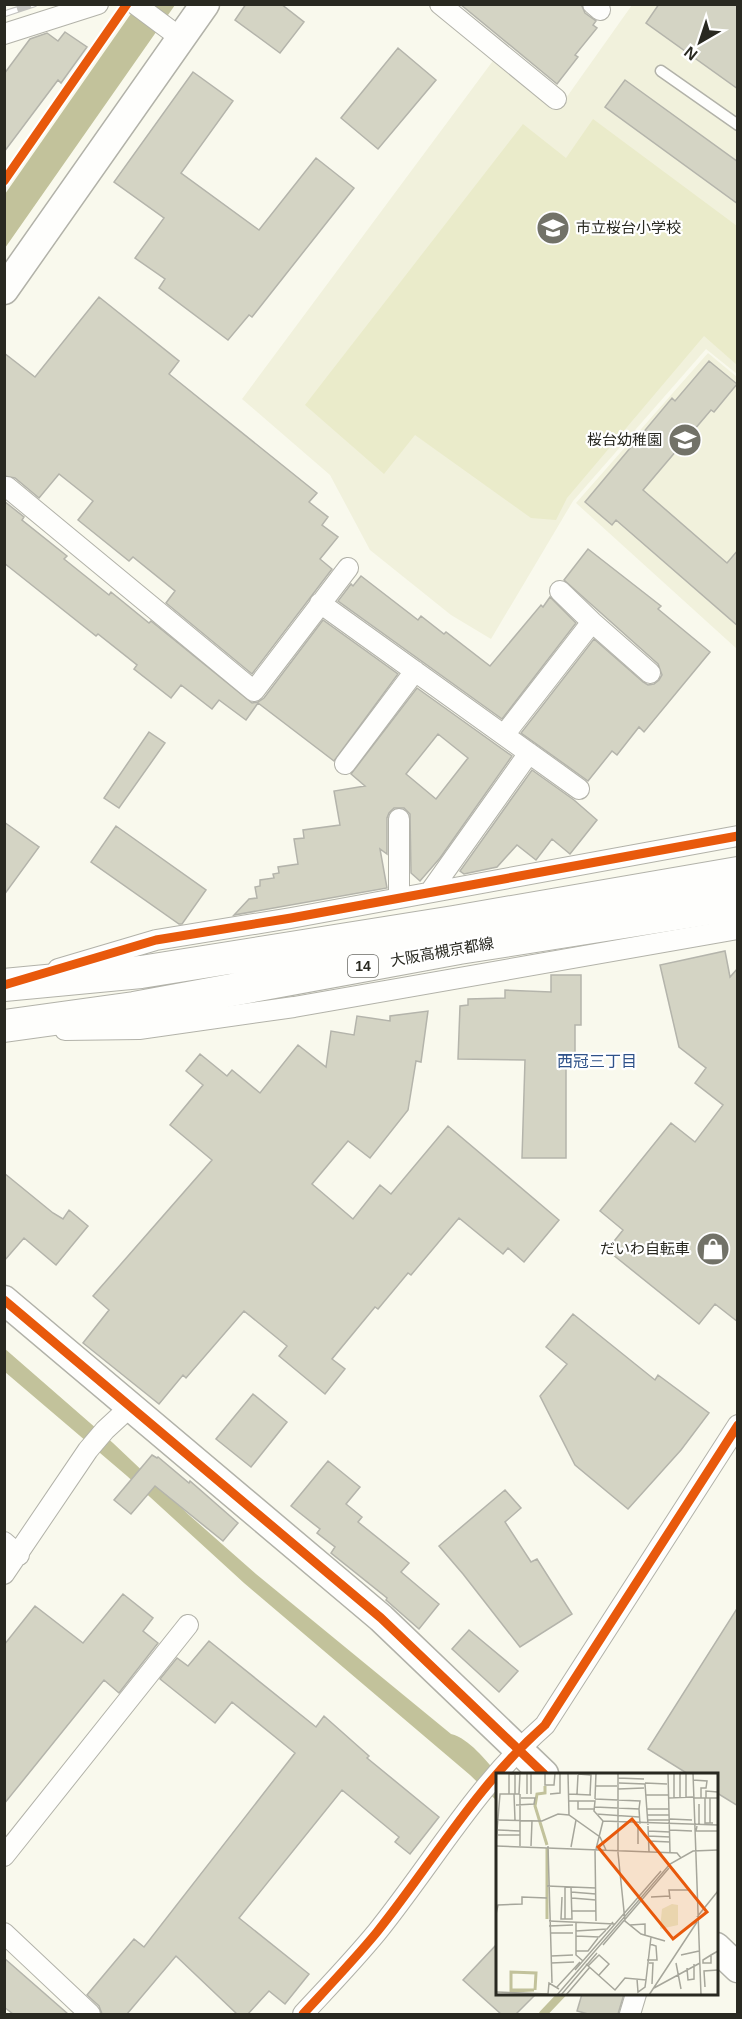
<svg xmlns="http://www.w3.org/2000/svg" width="742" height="2019" viewBox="0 0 742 2019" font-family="Arial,'Noto Sans JP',sans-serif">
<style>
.built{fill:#f1f1dc}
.green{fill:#eaebca}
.water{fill:#c2c29b}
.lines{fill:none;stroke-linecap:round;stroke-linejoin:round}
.stream{stroke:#c2c29b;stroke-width:8}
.building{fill:#d4d4c4;stroke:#b4b4ab;stroke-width:1.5;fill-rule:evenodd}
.lane-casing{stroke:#b2b2a9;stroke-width:13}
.street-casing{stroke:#b2b2a9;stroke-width:22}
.secondary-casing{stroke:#b2b2a9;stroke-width:31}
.primary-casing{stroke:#b2b2a9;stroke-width:34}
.lane{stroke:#fefefc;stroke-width:10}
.street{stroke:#fefefc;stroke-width:20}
.secondary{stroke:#fefefc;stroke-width:28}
.primary{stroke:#fefefc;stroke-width:32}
.rail-casing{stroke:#c3c3c0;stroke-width:7}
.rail{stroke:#fff;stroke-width:4.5;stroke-dasharray:14;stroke-linecap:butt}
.cycleway-casing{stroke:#fff;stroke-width:13}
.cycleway{stroke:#e8590c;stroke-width:9}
.labels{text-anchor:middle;stroke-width:4.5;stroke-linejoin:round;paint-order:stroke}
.shield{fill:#fff;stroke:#696964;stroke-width:1.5}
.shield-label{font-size:14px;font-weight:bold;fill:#292921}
.poi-label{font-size:15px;fill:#292921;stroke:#fff;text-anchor:end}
.street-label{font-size:15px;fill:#292921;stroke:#fff}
.neighbourhood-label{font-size:16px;fill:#2f5289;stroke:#fff}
.inset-river{fill:none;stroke:#c2c29b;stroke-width:3}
.inset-road{fill:none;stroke:#a6a69b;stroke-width:1.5}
.view{fill:#e8590c;fill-opacity:0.15;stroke:#e8590c;stroke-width:3}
.inset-edge{fill:none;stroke:#292921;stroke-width:3}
</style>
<rect width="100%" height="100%" fill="#f9f9ed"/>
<path class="built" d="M632,5h105v369l-31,-25 -133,152 -82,138 -40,-24 -81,-65 -40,-75 -88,-76 253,-341 64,50z
M708,353l29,24v272l-161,-146z"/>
<path class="green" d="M593,119l144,107v139l-33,-29 -137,162 -11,22 -25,-2 -116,-83 -31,39 -79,-69 218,-281 43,34z"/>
<path class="water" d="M137,5h38l-170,243v-54z
M4,1348l109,95 76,72 67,59 195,160c19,5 34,26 47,40l-1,27 -27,-26 -226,-192 -117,-107 -122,-104z"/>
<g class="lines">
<path class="stream" d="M543,2014l19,-20"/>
</g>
<path class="building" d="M246,4h35l23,18 -24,31 -45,-33z
M460,4h121l4,9 11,8 -3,4 4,3 -22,27 3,2 -21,27z
M659,4h79v85l-92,-66z
M65,32l22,15 -26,36 -3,-3 -54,72v-78l26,-35 17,-6 11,8z
M398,48l38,32 -58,69 -37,-31z
M193,72l40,29 -52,72 78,57 57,-72 38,30 -102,129 -3,-2 -21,25 -69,-52 6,-9 -30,-21 29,-40 -50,-36z
M625,80l113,82v42l-133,-97z
M99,297l80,64 -10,13 148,119 -8,9 19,15 -6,8 16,12 -18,22 12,10 -80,105 -86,-71 9,-12 -42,-34 -4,4 -51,-41 15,-19 -34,-27 -20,24 -24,-20 -11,-2v-123l31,24z
M709,361l28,23 -23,28 -3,-2 -68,80 84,73 11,-13v76l-122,-106 -4,5 -27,-23 87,-104 3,3z
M4,501l20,16 -2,3 45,36 -3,3 45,36 2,-3 38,31 2,-2 101,82 6,-1 6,-4 59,-78 75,54 -64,87 -76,-58 -12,17 -27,-20 -7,9 -31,-24 -10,13 -37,-29 3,-4 -39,-31 -2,2 -92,-73z
M588,549l73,57 -3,3 52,43 -66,80 -5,-5 -22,28 -5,-4 -24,30 -67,-48 73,-94 49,43 5,3 6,-1 5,-4 3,-5 -4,-11 -94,-84z
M361,576l57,44 3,-4 23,18 2,-2 44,34 51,-61 2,2 7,-10 26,26 -74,96 -164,-118 13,-17 2,2z
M417,688l95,68 -72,102 -20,23 -9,-8 -1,-59 -6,-6h-10l-5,5 -2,5v36l-7,-5 7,39 -153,27 15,-16 8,-1 -2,-11 5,-1v-6l14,-2 -1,-4 6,-1 -1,-6 20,-3 -4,-25 10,-1 -1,-8 37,-5 -6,-34 31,-5 -14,-12zM438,734l30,24 -32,41 -30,-25z
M149,732l16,11 -46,65 -15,-10z
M532,770l42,30 23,20 -27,34 -18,-15 -16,21 -19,-15 -20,22 -33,7 -4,-3z
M4,822l35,25 -35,48z
M116,826l90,64 -24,34h-3l-88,-62z
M725,951l5,26 8,-9v354l-23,-18 -16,20 -92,-74 16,-20 -23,-19 71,-88 24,19 28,-37 -28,-22 11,-15 -27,-21 -19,-82z
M551,975h30v50h-6v36h-9v97h-44l3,-98 -67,-1 2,-53 8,-1v-6l37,-1v-8l46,2z
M428,1011l-7,51 -5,-1 -8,49 -38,48 -22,-17 -36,43 41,35 27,-34 11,9 57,-68 111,94 -35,42 -16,-14 -5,6 -44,-36 -48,57 -3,-2 -30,36 -3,-2 -43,52 13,10 -20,25 -46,-38 8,-10 -43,-35 -58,67 -3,-3 -24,29 -76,-61 26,-33 -16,-14 119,-136 -42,-35 33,-40 -17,-14 14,-17 27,22 5,-6 28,23 38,-48 28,22 5,-36 23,4 3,-19 33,5v-5z
M4,1173l49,40 10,6 6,-9 19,16 -32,39 -32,-27 -20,23z
M573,1314l82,66 3,-5 51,38 -28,37 -53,59 -53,-44 -35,-69 27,-32 -21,-17z
M253,1394l34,28 -36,45 -35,-28z
M152,1455l5,3 1,-1 31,26 1,-2 48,42 -15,18 -68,-55 -24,28 -17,-14z
M328,1461l32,26 -14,17 16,13 -4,5 51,41 -8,9 38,32 -20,25 -33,-29 1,-2 -56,-45 4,-6 -18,-14 3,-4 -29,-23z
M505,1490l16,18 -16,14 26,40 6,-3 35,55 -52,33 -57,-73 -24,-28z
M123,1594l30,24 -10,13 15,12 -39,50 -15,-13 -100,124v-159l31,-39 48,37z
M738,1607v199l-21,-13v-19h-29l-40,-25z
M469,1630l49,41 -19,21 -47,-43z
M209,1641l107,86 8,-11 45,40 -2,2 72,59 -29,37 -15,-12 4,-5 -57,-47 -103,128 70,56 -24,30 -16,-13 -21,23h-11l-61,-58 -49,58h-25l-3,-8 -12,-11 47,-56 10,8 151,-194 -63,-51 -17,21 -55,-44 17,-21 11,8z
M498,1943v51h38l-20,20h-15l-38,-34z
M4,1958l64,56h-55l-9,-7z
M582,1994h42l-6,20h-30l-11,-3z"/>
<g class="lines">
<defs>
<path id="lane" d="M661,71l77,54"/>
<path id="street" d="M135,4l47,35
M440,4l116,95
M593,4l7,6
M4,34l94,-30
M7,487l247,204 94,-123
M560,591l32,31 58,51
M320,603l259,186
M504,735l88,-113
M345,764l70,-93
M399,819v79
M430,892l99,-139
M58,969l98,-29 135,-22 447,-82
M65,1030l74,-1 155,-22 444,-78
M4,1542l15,13
M4,1574l84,-124 17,-20 26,-24
M4,1856l184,-231
M4,1933l86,81
M303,2014c25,-27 51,-54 74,-82 57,-71 98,-145 168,-207l193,-300
M630,2014l6,-20"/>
<path id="secondary" d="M4,290l201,-286
M4,1300l377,318 163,156
M716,1947l22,21"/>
<path id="primary" d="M4,985l137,-13 313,-50 284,-49
M4,1026l130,-18 325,-60 279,-44"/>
</defs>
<use href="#lane" class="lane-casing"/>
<use href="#street" class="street-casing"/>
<use href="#secondary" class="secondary-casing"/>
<use href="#primary" class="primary-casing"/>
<use href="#lane" class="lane"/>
<use href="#street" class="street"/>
<use href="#secondary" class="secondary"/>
<use href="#primary" class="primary"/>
<defs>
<path id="rail" d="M4,14l30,-10"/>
</defs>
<use href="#rail" class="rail-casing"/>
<use href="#rail" class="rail"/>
<defs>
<path id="cycleway" d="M4,181l123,-177
M4,985l152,-45 135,-22 447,-82
M4,1300l377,318 163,156
M303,2014c25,-27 51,-54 74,-82 57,-71 98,-145 168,-207l193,-300"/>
</defs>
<use href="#cycleway" class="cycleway-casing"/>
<use href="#cycleway" class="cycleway"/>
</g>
<defs>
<symbol id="school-disc" viewBox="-11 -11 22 22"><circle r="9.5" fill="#727268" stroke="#fff"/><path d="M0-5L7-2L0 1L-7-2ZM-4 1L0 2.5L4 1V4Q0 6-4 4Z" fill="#fff"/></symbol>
<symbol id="shop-disc" viewBox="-11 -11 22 22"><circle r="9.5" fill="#727268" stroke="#fff"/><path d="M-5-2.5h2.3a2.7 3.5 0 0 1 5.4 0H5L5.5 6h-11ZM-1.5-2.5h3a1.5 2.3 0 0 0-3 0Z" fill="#fff"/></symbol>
</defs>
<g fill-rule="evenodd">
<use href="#school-disc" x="534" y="209" width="38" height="38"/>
<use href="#school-disc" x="666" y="421" width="38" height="38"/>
<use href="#shop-disc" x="694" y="1230" width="38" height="38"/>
</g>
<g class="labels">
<rect class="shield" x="348" y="955" width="30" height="22" rx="4.5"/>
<g class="shield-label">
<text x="363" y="971">14</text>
</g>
<g class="poi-label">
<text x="576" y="233" text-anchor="start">市立桜台小学校</text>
<text x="662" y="445">桜台幼稚園</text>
<text x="690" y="1254">だいわ自転車</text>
</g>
<g class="street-label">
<text transform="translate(442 952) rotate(-10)" y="5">大阪高槻京都線</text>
</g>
<g class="neighbourhood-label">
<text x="597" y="1067">西冠三丁目</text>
</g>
</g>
<g transform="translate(496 1773)">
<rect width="222" height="222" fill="#f9f9ed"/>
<path d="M176,131l6,1v20l-18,4 2,-20z" fill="#eaebca"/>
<path class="inset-river" d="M49,13v7l-8,1 -2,12 12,39M51,146v-71M15,217h23l-22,1M15,219v-20l25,1 -1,17"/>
<path class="inset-road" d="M49,0v12h9l1,-12M72,0l1,42M122,0v80l7,68 16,13 24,7M172,0l2,79M184,0v24M190,0v24M197,0l8,222M82,1l13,1 -1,20M122,5l26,1M197,7l14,1 -1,7h-5v10M123,10l26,1 3,41M149,10l22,1M99,13h22M122,16l26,-1M13,21v-20h11M18,21l1,26M19,21v-20M31,21v-21M35,21v-21M54,21l10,-1v-20M73,21l22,1M81,21l1,-19M150,22h22M172,25l25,-1M178,25v-25M197,25h25M209,25v25h8M210,25v-7l12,1M99,26l45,2 -1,8M99,26l1,-26M73,28h26l-1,10 9,10 115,4M82,28v8h17M20,32l18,-1 1,-6h-14M99,34l44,2 1,15M151,36h22M100,41l43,3M151,42h22M174,46l22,1M0,47l46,1 16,-7 11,1 31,22 6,13M151,47h23M214,50v-25M142,51v20M203,52v-21M152,53l1,26M201,53l-1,5h22M2,57l22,1M174,57l22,1M152,58l22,1M2,62h22M152,63l22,1M152,68l22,1M0,70l4,-49h19l1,-21M0,73l181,7 4,5M24,73v-52M35,73l1,-25M52,73l4,137M75,74l5,-27M99,76l1,72M100,76l7,-28M51,113l49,2M75,119l25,2M66,124l-1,22h11l-1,-32M155,124l19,-1M76,125l24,2M174,126l-1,-9h19M76,138h24M0,141l2,-9 24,-1v-7l25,1M201,144l21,-26M69,146v-32M53,148l66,3M80,149v33l7,6M134,152l15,-1v11M53,153l24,-1M80,158l31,-2 6,-7M54,160h23M80,163l23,1 7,-7M107,172l66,-77M80,178h12l10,-13M185,182l18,-4M215,182v8h-8v-3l8,-5 7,-4M55,183l22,-1M151,187h10l-1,-14 -6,-2M55,190l23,-1M153,190h4l-1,21M180,190l5,26M90,191l29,26 10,-12 21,2 5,-43M92,193l11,-11 10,9 -10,11M191,195l1,12 6,-1v-15M79,197l86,-99M141,206l1,13 7,-5 1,-7M61,214l23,-25M209,214l-1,-16 14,-1M158,215l46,-25M0,219l52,2 1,-11 10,6M61,222l113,-131 23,-13 25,-1M65,222l36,-42M70,222l24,-28M153,222l48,-73"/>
<path class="view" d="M136,46l75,93 -34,27 -75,-92z"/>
<rect width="222" height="222" class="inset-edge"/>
</g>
<rect width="742" height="2019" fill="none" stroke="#292921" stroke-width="12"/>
<g transform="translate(700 42) rotate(219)" stroke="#ffffff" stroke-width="4.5" paint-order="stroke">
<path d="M0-4.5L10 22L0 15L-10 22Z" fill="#292921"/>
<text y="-9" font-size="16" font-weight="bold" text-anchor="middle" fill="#292921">N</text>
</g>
</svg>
